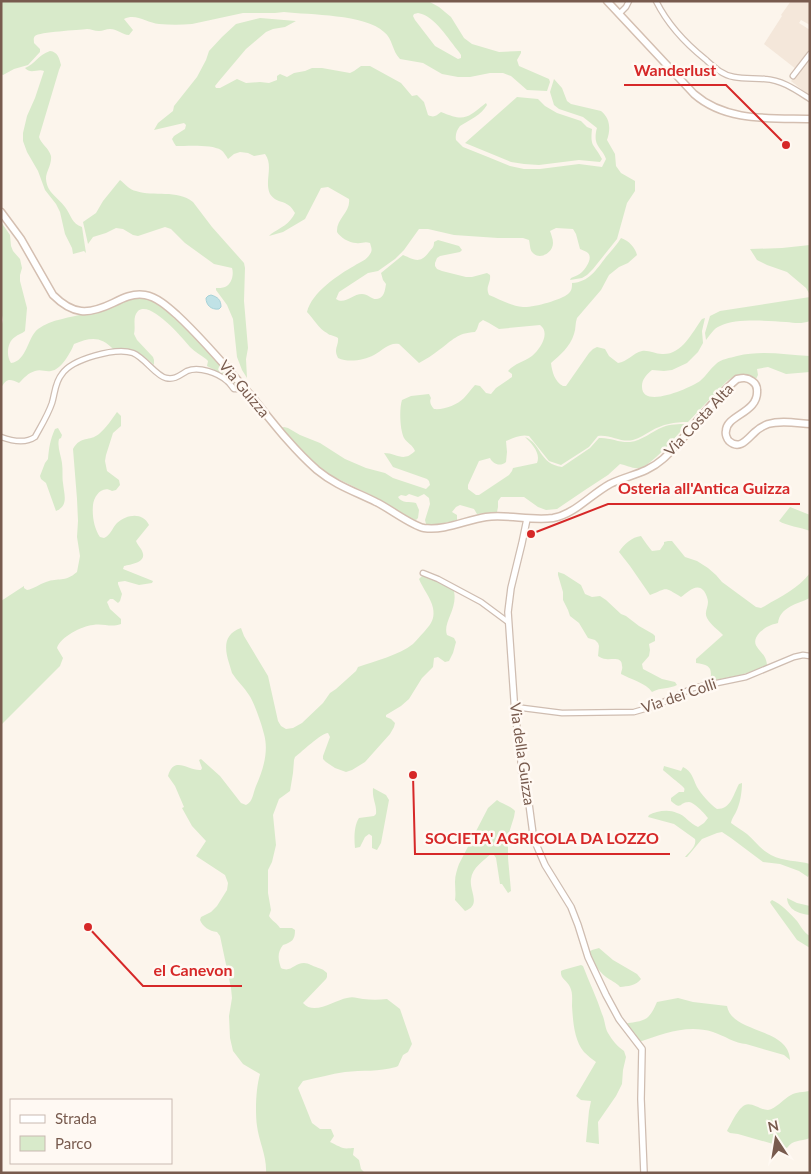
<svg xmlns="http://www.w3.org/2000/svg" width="811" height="1174" viewBox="0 0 811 1174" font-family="Lato,sans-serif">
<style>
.residential{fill:#f4e7da}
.green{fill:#d8eaca;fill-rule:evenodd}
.water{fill:#c0e2e6;stroke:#a7d2d8}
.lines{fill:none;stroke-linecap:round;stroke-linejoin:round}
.minor-casing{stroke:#cfbdb1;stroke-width:7}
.tertiary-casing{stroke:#cfbdb1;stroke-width:8}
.secondary-casing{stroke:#d4bfb1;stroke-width:9}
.minor{stroke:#fff;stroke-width:4.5}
.tertiary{stroke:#fff;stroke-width:5.5}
.secondary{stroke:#fff;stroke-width:6}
.labels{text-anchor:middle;stroke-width:5;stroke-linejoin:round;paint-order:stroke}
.street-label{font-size:15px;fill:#785b4e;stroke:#fff9f3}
.leader{fill:none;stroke:#d62828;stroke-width:2}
.callout-dot{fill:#d62828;stroke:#fff9f3;stroke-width:2}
.callout-label{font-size:16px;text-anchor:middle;font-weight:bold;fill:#d62828;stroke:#fff9f3;stroke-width:5;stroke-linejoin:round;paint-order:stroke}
</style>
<rect width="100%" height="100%" fill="#fcf5ec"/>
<path class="residential" d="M791,1h19v24l-9,-5 -2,3 11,7v20l-14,19 -32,-25 18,-28 -1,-1z
M810,58v38l-19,-15z"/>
<path class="green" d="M1,1h427l11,6 12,10 13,21 8,6 27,8 22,-1v2l-4,7 2,6 30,13 1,3 -3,9 -20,-1 -16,-14 -8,-3h-13l-20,4h-12l-16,-3 -19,-11 -23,-4c-8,-8 -7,-20 -16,-27 -19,-18 -74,-17 -100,-20l-9,1h-32l-51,11c-11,1 -22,1 -33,0 -12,-1 -23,-11 -35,-5l9,11 -4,5c-7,0 -11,-6 -19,-6 -4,0 -7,2 -11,2 -5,0 -8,-2 -12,-2 -8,1 -48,3 -52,7 -2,2 -1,5 -1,7l6,6v3l-12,13 -14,4 -11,6 -2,-1zM418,13c16,2 31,27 41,39l2,3v3l-3,1 -23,-13 -20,-26 -2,-4 1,-2z
M260,18l36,3 -11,6 -12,2 -7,3 -20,17 -27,32 -4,5 1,2h4l17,-9 9,4 14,-1 9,1 8,-3v-4l3,-2 7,3 7,-4 11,-2 7,-3h10l28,5 4,-2 7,-5h9l31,17 11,13 5,-1 7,7 4,13c6,3 8,1 13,-3 24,10 26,6 45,-9l1,2c-6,10 -17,15 -27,21 -3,4 -5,8 -4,14l7,7 25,10 22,9 14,3h16l39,-5 23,3 4,-8c-2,-7 -9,-12 -10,-18 -1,-4 0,-10 1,-13l-14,-11 -24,-8 -5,-4 -4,-13 4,-13 8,9 5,13 4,3 30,7c9,7 10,18 6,29l8,14 1,12 5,7 14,8v10l-8,12 -10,36 -24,30 -6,6 -5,3 -12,2 1,-2c4,-2 8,-3 11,-6 4,-4 11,-14 6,-19 -2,-2 -6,-3 -8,-4l-4,-15 -3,-5 -17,-1 -6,3c1,3 3,8 3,12 0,10 -14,18 -21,9 -2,-2 -2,-8 -3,-12l-6,-2h-25l-44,-3 -26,-6h-9l-15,21 -9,9 -17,12 -10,2 -29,19 -3,7c9,6 16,-5 26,-5 7,0 11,8 18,4 5,-3 5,-9 6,-14l-3,-4 -2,-7 22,-18c12,5 17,9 26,-3 3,-4 5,-4 5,-10l4,-2 21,6 3,4 -2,2 -20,4 -3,2 -2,5v3l2,3 5,2 24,6h6l15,-4 3,2c1,9 -5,11 -1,20 10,4 22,11 34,12 9,1 38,-7 45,-13 4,-3 4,-7 4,-11 17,-1 24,-13 34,-26 5,-6 11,-12 15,-19 8,3 14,9 16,17l-9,8 -9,4 -10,8 -8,15 -24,28c-2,5 -1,11 -3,16 -4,13 -14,21 -23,29 1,9 4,19 12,23h3l23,-33 4,-4 4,-2 8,2 4,7 9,7c9,-1 15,-10 24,-12 7,-1 13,3 20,3 20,1 29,-20 40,-35l3,-1 -3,13 1,12 -5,9 -11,11 -15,7 -8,1 -12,-1c-5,4 -10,9 -10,16 -1,24 48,2 58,-5 6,-5 10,-12 16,-17 5,-5 14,-6 21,-8 25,-6 48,-1 73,0v16l-24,2 -18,-7 -11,2 1,6 -3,6c-10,-8 -18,-8 -28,0l-39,41c-14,0 -25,2 -37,9 -6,3 -11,7 -18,9 -12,3 -23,-6 -35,-4l-9,11 -28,18 -12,-4 -20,-25c-8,-2 -16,2 -23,5l1,11 -1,10c-6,5 -13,2 -16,-4l-11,3 -11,24v4l8,6h3l30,-20 3,-4 1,-3 24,-5c4,-10 -5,-19 -12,-26 16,6 14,27 37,30l28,-19 9,-10c10,-1 21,5 31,4 12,-1 22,-11 33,-15 7,-3 16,-3 24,-3 -9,10 -36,43 -48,44 -6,1 -13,-3 -19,-4l-12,11 -23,15 -28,19 -11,1 -8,-3 -14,-10h-23l-3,4v6l-1,5 -20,2 -3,-5 -14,-4 -4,2 -4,5 5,3v5c-11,3 -20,5 -31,4l-1,-4 5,-16 -1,-6 -5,-4 -6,3 -9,-3 -3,2 -5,-1 -3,2c4,7 12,4 18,6l3,7 -1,8 -2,2 -4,-1 -41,-24 -43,-21 -17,-14 -31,-32 4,-1 4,1 12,7 20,8 25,16 21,9 19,5 8,5 33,11 4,-4 -1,-4 -2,-2 -34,-12 -9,-14c13,0 19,10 31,-2 -2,-6 -8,-8 -11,-13 -4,-8 -5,-29 -2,-38l9,-4 18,-2 2,4c-2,4 0,8 3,11 10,1 23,-4 30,-11 4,-4 7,-9 11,-13l5,1 6,7 5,1 5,-6 16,-11v-3l-4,-3c7,-8 16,-9 24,-15 8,-7 19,-23 8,-31l-41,4 -10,-6 -6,-3 -4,3 -2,6 -2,3c-18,1 -22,8 -36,18 -6,5 -13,9 -20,13l-20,-19c-10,-2 -16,6 -25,11 -10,5 -25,8 -36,3 -5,-10 1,-12 0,-20 -4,-3 -8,-2 -11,-5 -8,-4 -14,-15 -20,-21 5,-20 31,-37 47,-46 6,-4 13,-6 16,-12 3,-4 1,-7 0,-11 -6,-2 -8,1 -14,0 -7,0 -16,-6 -19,-11 -1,-13 14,-20 12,-33l-21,-12 -7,1 -16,31 -22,13 -14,4 2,-2c9,-6 19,-10 24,-21 -8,-15 -18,-8 -25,-19 -6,-13 4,-28 -5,-40l-11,2 -6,-3 -8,-1 -6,2 -6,5c-2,-3 -4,-7 -7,-9 -9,-6 -35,-4 -45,-4l-2,-3 -2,-4 2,-3 11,-7 1,-4 -2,-2 -30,7 4,-7 15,-12 1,-5 23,-29 9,-17 3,-9 13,-14 14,-13z
M50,51c8,1 9,7 11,14l-2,5 -20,67c2,7 10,11 12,19 1,9 -5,15 -5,23 1,14 12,18 19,28 6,8 7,17 17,20l4,26 -2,-2 -11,3 -1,-6 -7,-14 -5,-22 -4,-8 -11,-14 -7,-19 -11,-19 -4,-11v-8l4,-17 8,-18 9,-27c-6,-3 -13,4 -19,-3 10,-4 13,-13 25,-17z
M517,97l21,2 7,7 12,7 24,8 6,6 5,2c-2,19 2,14 10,30l-2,3 -21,-2 -40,5 -15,-1 -13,-2 -46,-19z
M120,180c5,4 10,10 16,11 18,6 41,-2 57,11l19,25 32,36 1,5 -1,33 4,47 -2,11 1,19 -5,-8 -5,-13 -4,-38 -6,-14 -11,-15v-2c2,0 7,0 9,-1 7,-3 9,-13 7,-19l-18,-4 -29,-21 -14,-14 -6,-2 -27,9 -5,-1 -10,-6 -7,-1 -10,5 -13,4 -5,7 -5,-22 13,-9 7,-12z
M1,222l9,13 1,11 2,5 7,8 2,9 -2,7v6l7,27 -2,23c-3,3 -7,3 -10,6 -8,5 -9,19 -4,26 16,-2 16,-25 27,-34 13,-10 33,-11 48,-16 11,-4 23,-11 35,-15 6,-2 16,-1 23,-1 10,1 18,10 26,16 24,21 45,45 66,70l-2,1 -4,-6 -23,-12 1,-5 -2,-2c-5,-4 -11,-7 -16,-12 -7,-8 -39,-47 -52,-36 -6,6 -2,15 -4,23l3,6 16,17 1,3v5c-14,-13 -21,-17 -40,-15 -13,-14 -23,-13 -40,-6 -3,8 -13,26 -23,27 -6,1 -10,-2 -16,0 -7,2 -11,7 -16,12 -10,-5 -13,-4 -18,5v-60l2,-8 -2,-10z
M810,245v50l-4,-7 -19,-16 -20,-7 -10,-5 -7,-11 32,-1z
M810,297v24c-8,3 -15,2 -24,1 -18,-1 -50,-4 -66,4 -6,2 -10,9 -14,14l-1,-7 5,-17 10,-5z
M117,412l4,4v10l-8,7 -7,22 -1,6 2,10 12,9 1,5 -4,5 -4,1c-10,-6 -18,5 -19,14 -1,11 1,23 7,32l4,1c7,-3 8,-10 13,-15 10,-9 26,-11 32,2l-13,16c1,3 3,5 5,8 8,13 -8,15 -17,17l-1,3 30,12 -1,2 -13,2 -14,-4 -7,1v2l4,10 -2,7 -2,2 -5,-4h-3l-3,3 3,7 11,10v5c-11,4 -17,-1 -28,1 -11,1 -33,12 -36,23l6,10 -3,8 -59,59v-124l23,-15v2l3,2c7,-1 12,-6 19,-8 13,-5 18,1 31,-10l3,-16 -3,-19 1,-16 -1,-22 -4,-50c8,-14 16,-7 26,-15 7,-6 13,-15 18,-22z
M58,428l4,7 -1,3 -2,1c-2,8 2,16 3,24 1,7 0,14 1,20 1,11 6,23 -7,28l-10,-28 -5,-4 -1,-3 5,-13 3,-4c1,-11 2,-19 7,-30z
M790,507l20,8v16c-9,-4 -24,-5 -31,-10z
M641,536c4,6 7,10 11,15l8,-1 4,-6v-2l4,-1h4l13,16 12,4 11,7 8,7 6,7 34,25 5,1 4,-2c16,-10 33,-17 45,-33v25c-13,6 -30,9 -32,25 -8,2 -12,4 -18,9 -14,16 7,17 7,34l-26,9 -31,6c3,-14 -1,-16 -14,-18v-4l27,-24c-5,-5 -13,-11 -16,-17 -3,-6 1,-10 1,-16 0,-3 -2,-8 -4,-11 -7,-9 -16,1 -23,6 -18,-11 -13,-9 -31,-2l-20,-29 -11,-14c5,-8 13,-15 22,-16z
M558,572l6,2 17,11 4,9 7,3 8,-1 6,4 15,14 5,2 13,10 14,8 2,2v5l-6,3 1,6 -1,6 -7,8 1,5 19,10 13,3 2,3c-7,4 -16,2 -25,7 -6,-9 -22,-13 -31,-18 0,-3 2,-5 1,-8 0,-10 -10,-6 -16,-7 -3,0 -6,-2 -8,-3l1,-10 -1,-3 -3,-3 -7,-2 -9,-15 -9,-7 -2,-6 -5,-10v-8l-5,-17z
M423,575l7,2 23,11c7,19 -11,34 -6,47l7,3 2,4 -3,11 -4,8 -4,1 -7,-5 -4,1 -1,9 -11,11 -13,21 -8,7 -15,9v2l5,2 4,4 -1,4 -4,7 -25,28 -13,8 -6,2 -11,-4 -9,-6 -3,-3v-3l7,-19 -2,-4c-8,1 -25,18 -33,24l-1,3 -1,13 -3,18 -11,8 -6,16 3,30 -4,17 -4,8v23l3,17 -2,6c3,5 8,7 11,12h12l3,2c0,10 -3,12 -12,15 -6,8 -5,14 -2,23 10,5 13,-5 23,-5 5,0 8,3 12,4 5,2 7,2 11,6v4l-1,2 -23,24c11,13 32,-3 44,-5 6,-2 10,0 16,1 8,1 16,1 24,0l13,10 12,35 -4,8 -5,3 -5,11 -2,1c-17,5 -34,3 -51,5 -14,2 -28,6 -42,9l-5,7 14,35 8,6h11l3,7 -4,6c2,1 12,6 13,6 3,1 8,0 11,0l-1,7 6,5 2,9 4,4h-51l-6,-1 -3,1h-39c1,-17 -7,-31 -9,-47 -2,-15 -1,-38 3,-52l-17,-10 -10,-13 -3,-13 -1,-22 3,-18 -1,-10 -11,-52 -3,-4c-8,-1 -14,-5 -17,-12l1,-3 10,-5 6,-6 10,-16 1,-7 -3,-8 -29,-19 10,-15 -14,-15 -10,-18 2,-1 -9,-21 -7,-10c6,-21 20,-5 33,-6l1,-2 -3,-8 2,-1 19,17 21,27 5,2c7,-3 7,-12 10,-19 7,-16 13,-34 8,-52 -2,-9 -10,-32 -15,-39 -5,-8 -12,-14 -17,-22 -1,-3 -2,-7 -3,-10 -5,-16 -5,-29 12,-35l3,8 24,40 10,45 3,5 5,3 7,-1 9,-5 21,-20 7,-10 6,-4 20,-18 2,-4c17,-6 41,-12 55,-23 4,-4 7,-8 11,-12 7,-8 11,-13 9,-24 -2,-10 -10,-19 -14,-29z
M664,766l17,5 2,-4c9,4 10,12 14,20 4,7 13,17 20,22 14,0 16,-14 22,-25l3,-1c0,9 -2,21 -6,29 -2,4 -4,6 -5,11 5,4 11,7 16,11 8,7 14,16 24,21 13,7 26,5 39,9v9l-2,4 -9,-6 -19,-7 -17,-2 -32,-24 -9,-6 -5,1 -15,6 -15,18h-2c4,-5 12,-11 10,-18l-21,-15 -26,-7 1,-2c7,-4 20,-6 28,-2 8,2 13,11 21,14l6,-4 4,-5c-3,-4 -14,-16 -19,-16 -10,0 -7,9 -18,-1v-3l8,-6h5c0,-1 1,-3 0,-4 -1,-2 -18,-15 -21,-18z
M373,788l13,7 3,5 -8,43 -4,7 -5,-2v-12l-3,-2 -4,3 -5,10 -5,1c-1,-9 -1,-23 4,-30l15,-2 2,-2c1,-10 -4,-14 -3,-26z
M497,800c5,4 14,6 18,11l-1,6 -6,19v22l3,33 -3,2 -6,-9h-2l-4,-26 -2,-3 -3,-1c-7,6 -19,14 -20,25 -2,12 11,26 -6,32l-10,-11c1,-6 0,-12 0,-18 0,-7 2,-12 4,-18l29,-56z
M787,898l10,5 13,3v9c-11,-1 -22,-5 -23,-17z
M772,900c9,4 18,13 25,21 4,5 6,11 13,15v12l-13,-8 -26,-36 -1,-2z
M599,948l14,12 24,14 4,5c-5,7 -13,7 -21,8 -4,-5 -9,-6 -14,-10 -7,-5 -15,-17 -17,-25l3,-2z
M581,965l2,1c6,16 14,32 19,48 3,6 3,14 6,19 4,7 10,14 16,18l2,6 -3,13 -1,14 -6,12 -18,26 1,22 -13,-2 3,-31 2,-10 -10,-1 -5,-4 20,-34c-4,-3 -8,-6 -12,-10 -10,-12 -11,-31 -12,-46 0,-6 1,-13 -2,-19 -3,-7 -10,-8 -9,-16l2,-1z
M678,998l15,4 34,4c5,28 62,21 63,54l-6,-5 -38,-11c-10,0 -23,-9 -33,-12 -26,-8 -50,2 -74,10l-15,-18c20,-4 24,-1 33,-22z
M810,1091v47c-10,4 -17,1 -23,10l-49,-14 -8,-1 -3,-2c4,-7 11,-23 18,-26 7,-3 15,5 23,5 8,-1 15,-11 23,-15 5,-3 12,-3 19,-4z"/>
<path class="water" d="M211,295c7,2 10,5 10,12l-2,2c-8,1 -13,-4 -13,-11l2,-2z"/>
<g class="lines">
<defs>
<path id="minor" d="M656,1c12,24 29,42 49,58 9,8 17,16 29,18 10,2 21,1 31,2 17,1 31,11 45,20
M619,14l7,-7 3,-6
M793,76l17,-22
M1,437c11,4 24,7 34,0 6,-11 13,-22 17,-34 3,-10 3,-21 10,-29 10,-15 54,-27 71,-21 12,5 23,23 33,25 9,2 14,-3 21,-7 12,-5 31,2 40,10 3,2 5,6 7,8h5l5,-2
M423,573l15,6 43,23 27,20
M515,707l47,6 72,-1 21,-6 38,-18 53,-11 48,-20 9,-2 7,1"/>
<path id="tertiary" d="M527,519l-5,24 -11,45 -3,24 7,102 5,34 2,26 7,30 4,30 3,10 9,21 26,42 7,18 10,32 18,38 13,24 23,30 -1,50 3,74"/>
<path id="secondary" d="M607,1l87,93c32,28 76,24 116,25
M1,212l20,27 32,56c20,20 35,20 60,8 10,-5 20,-10 32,-8 12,2 23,12 32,20 27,25 52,55 76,83 20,25 40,51 64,72 18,15 39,22 59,32 13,6 36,24 48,26 21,3 42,-8 62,-11 22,-3 44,4 67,1 22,-4 37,-23 57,-34 18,-9 36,-10 53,-25 7,-6 13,-14 20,-21 17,-20 34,-42 54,-59 5,-1 10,-2 15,2 3,2 5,5 5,9 2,23 -31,25 -31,41 -1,3 1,8 3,10 11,10 19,-3 26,-9 3,-3 8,-6 13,-8 13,-4 28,-1 42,0"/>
</defs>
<use href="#minor" class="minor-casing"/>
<use href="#tertiary" class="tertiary-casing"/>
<use href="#secondary" class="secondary-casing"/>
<use href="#minor" class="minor"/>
<use href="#tertiary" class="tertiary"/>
<use href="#secondary" class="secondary"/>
</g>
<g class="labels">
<g class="street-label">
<text transform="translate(244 389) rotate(50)" y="5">Via Guizza</text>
<text transform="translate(699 420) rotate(-47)" y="5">Via Costa Alta</text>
<text transform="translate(679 696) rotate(-19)" y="5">Via dei Colli</text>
<text transform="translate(522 754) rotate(82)" y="5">Via della Guizza</text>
</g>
</g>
<path class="leader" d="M786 145L726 85H624M531 534L608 504H800M413 775L415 854H670M88 927L143 986H242"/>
<g class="callout-dot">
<circle cx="786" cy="145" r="5"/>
<circle cx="531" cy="534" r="5"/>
<circle cx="413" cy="775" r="5"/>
<circle cx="88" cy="927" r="5"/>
</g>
<g class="callout-label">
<text x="675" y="76">Wanderlust</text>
<text x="704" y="494">Osteria all'Antica Guizza</text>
<text x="542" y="844">SOCIETA' AGRICOLA DA LOZZO</text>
<text x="193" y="976">el Canevon</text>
</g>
<rect width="811" height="1174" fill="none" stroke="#785b4e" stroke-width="5"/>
<rect x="10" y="1099" width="162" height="65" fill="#fff9f3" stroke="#c9bab1"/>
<rect x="20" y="1115" width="25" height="8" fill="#ffffff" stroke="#c9bab1"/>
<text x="55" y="1124" font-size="15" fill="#785b4e">Strada</text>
<rect x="20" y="1136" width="25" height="15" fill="#d8eaca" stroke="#c9bab1"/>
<text x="55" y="1149" font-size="15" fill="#785b4e">Parco</text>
<g transform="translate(776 1139) rotate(348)" stroke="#fff9f3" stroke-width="4" paint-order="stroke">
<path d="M0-4L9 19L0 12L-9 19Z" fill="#785b4e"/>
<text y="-8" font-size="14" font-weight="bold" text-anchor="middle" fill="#785b4e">N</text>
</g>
</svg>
